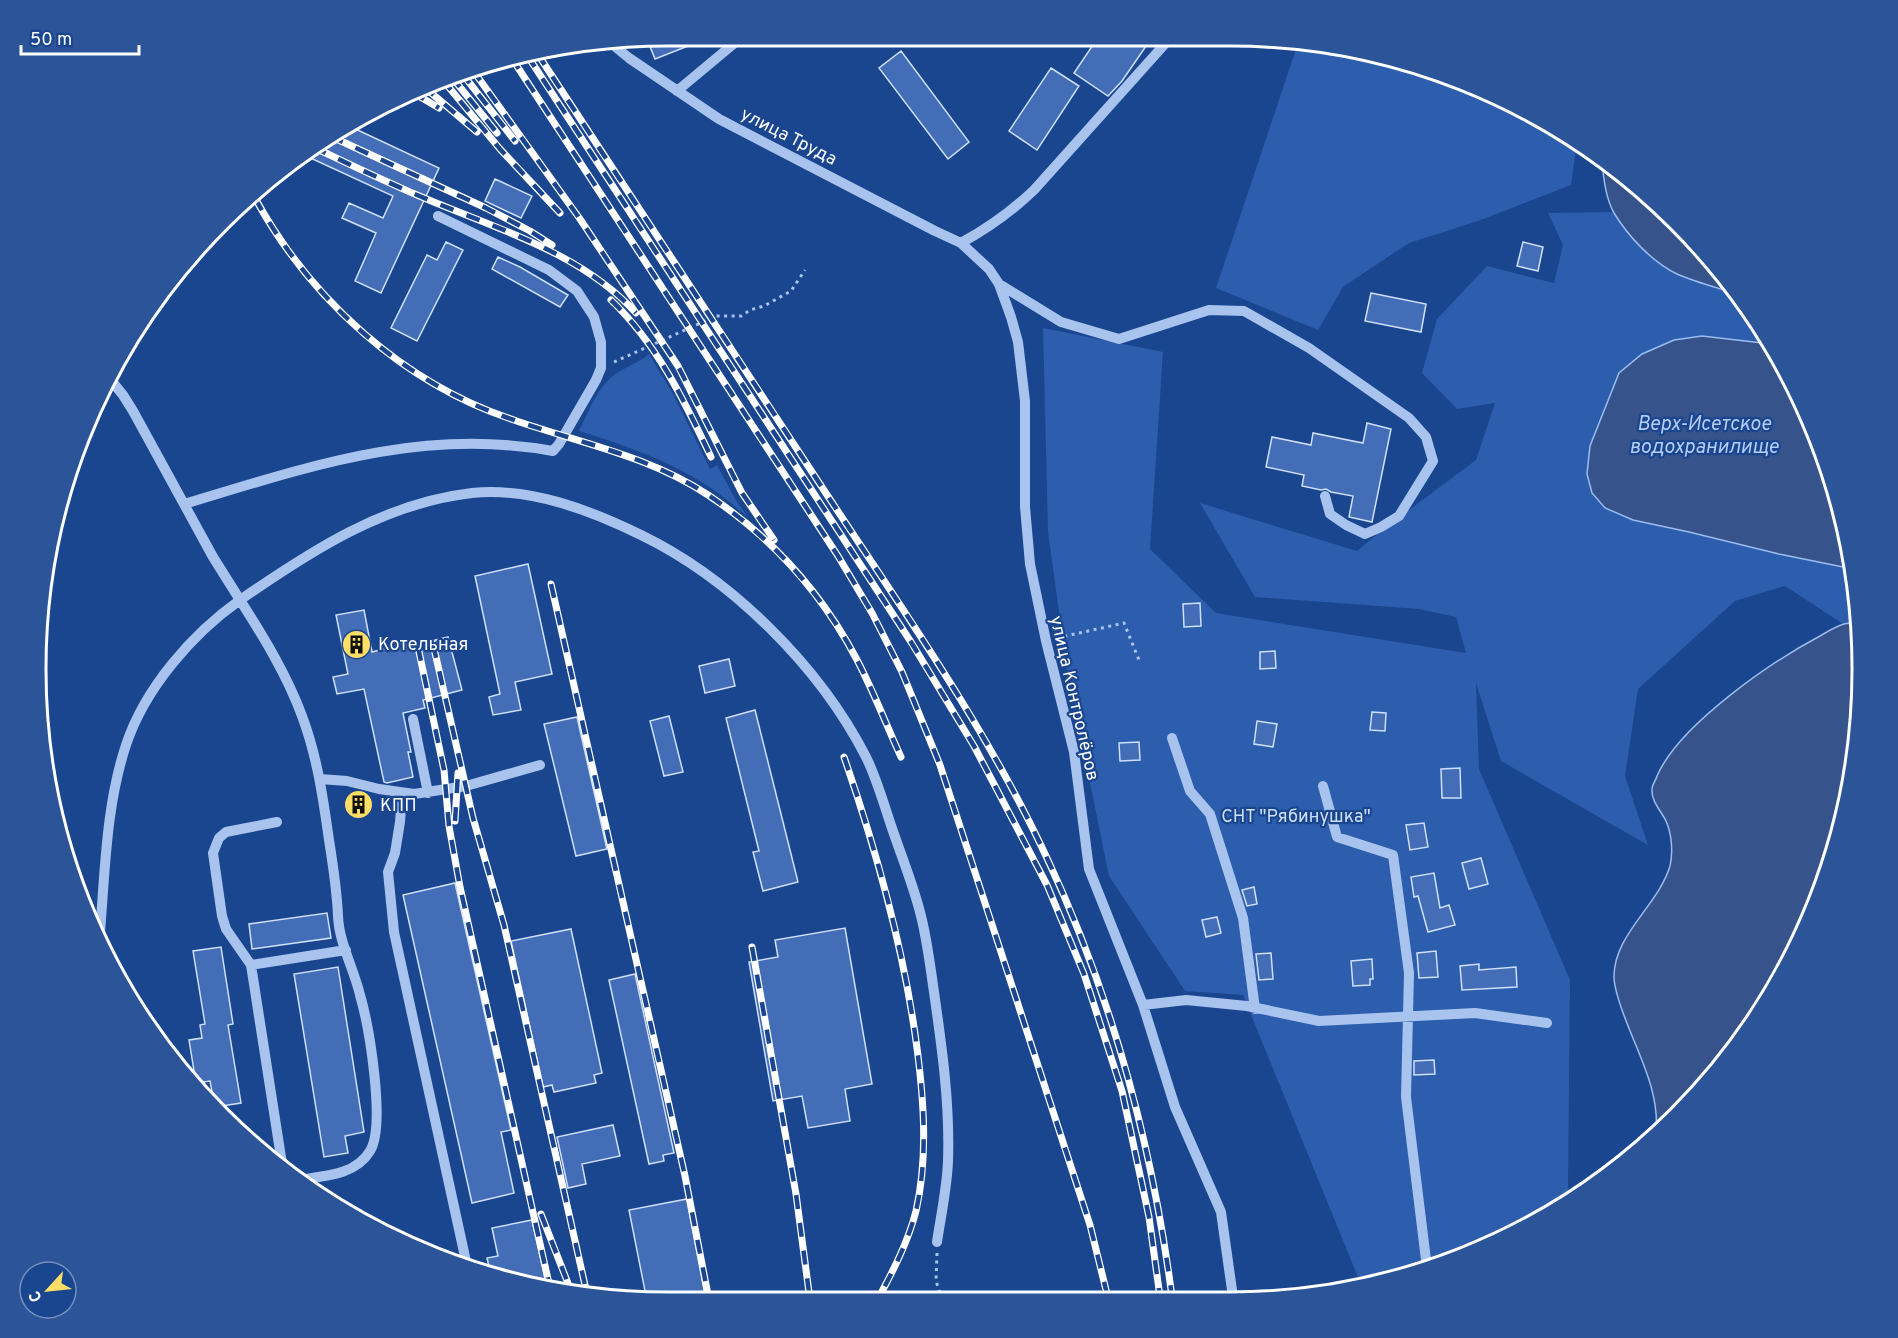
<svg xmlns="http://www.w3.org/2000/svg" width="1898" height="1338" viewBox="0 0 1898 1338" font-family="Overpass,sans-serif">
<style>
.green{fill:#2d5dad}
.water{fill:#36548b;stroke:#9bbcf0;stroke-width:1.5}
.building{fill:#436eb7;stroke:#cedffa;stroke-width:1.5}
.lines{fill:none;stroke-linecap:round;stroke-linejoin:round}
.path{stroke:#a8c3ee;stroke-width:3;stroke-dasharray:3 4.5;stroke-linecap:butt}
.minor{stroke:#a8c3ee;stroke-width:10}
.rail-casing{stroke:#fff;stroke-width:7}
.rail{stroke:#1a458f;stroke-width:4.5;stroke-dasharray:14;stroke-linecap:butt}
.labels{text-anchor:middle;stroke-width:4.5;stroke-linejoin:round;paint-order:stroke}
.street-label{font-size:18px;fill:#fff;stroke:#1a458f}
.poi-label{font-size:18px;fill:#fff;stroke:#1a458f;text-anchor:start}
.park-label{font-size:18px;fill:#cedffa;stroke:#1a458f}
.water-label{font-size:20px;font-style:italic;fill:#b4cdf5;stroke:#1a458f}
.rim{fill:none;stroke:#fff;stroke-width:3}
</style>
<rect width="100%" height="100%" fill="#1a458f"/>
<path class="green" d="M1298,43l55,5 118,36 74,37 32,21 -6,43 -93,36 -69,22 -66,44 -25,43 -102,-42z
M1613,212l20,26 16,16 27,19 58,20 37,51 -69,-8 -83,37 -29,73 43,74c73,15 146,34 220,49l4,17 1,37 -15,1 -58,-38 -50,15 -97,88 -13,87 23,69 -147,-84 -25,-78 3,86 91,211 -2,206 1,10 -60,41 -116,43 -31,7 -119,-292 -58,-4 -76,-115 -42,-206 -19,-138 -5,-204 120,24 -13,197 66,64 250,40 -10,-36 -37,-8 -164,-12 -55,-94 157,48 24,-20 95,-71 19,-57 -38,6 -35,-36 15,-54 50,-53 67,17 9,-38 -15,-32z
M649,354l24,40 37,75 7,-4 21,39 11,14c-13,-10 -26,-23 -41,-32 -40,-26 -84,-41 -129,-55 11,-22 19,-47 41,-60 10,-6 20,-9 29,-17z"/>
<path class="water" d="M1602,159l13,8 90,84 29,42c-19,-6 -39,-11 -57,-19 -25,-12 -49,-38 -63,-61 -9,-16 -11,-37 -12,-54z
M1702,336l69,8 6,8 51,113 25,104 -74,-15 -90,-22 -56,-12 -28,-12 -13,-15 -5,-19 3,-28 29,-73 23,-19 32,-14z
M1858,623l3,87 -20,122 -44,117 -66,105 -75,80c4,-42 -17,-78 -31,-116 -5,-13 -10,-26 -11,-40 -1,-43 44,-72 56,-112 3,-13 2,-32 -4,-45 -5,-10 -15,-20 -14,-32 0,-4 4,-9 5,-13 22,-51 114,-114 163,-140 7,-4 16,-10 24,-12 4,-1 9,-1 14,-1z"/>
<path class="building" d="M669,36h42v1l-56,22 -8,-20z
M1099,36h54l-31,45 -14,15 -34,-23z
M901,51l68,91 -21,17 -69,-91z
M1051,68l28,18 -42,64 -28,-19z
M349,126l90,42 -58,125 -26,-12 21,-48 -34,-15 7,-15 34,15 10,-22 -89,-41 14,-13z
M495,179l37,17 -11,22 -36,-17z
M446,242l17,8 -46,91 -26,-13 36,-73 10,5z
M1523,242l20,5 -5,24 -21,-5z
M498,257l22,10 48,28 -8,12 -68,-38z
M1371,293l55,11 -5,28 -56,-11z
M1367,423l24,6 -19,93 -23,-5 4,-21 -22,-4 -5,-3 -5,1 -19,-4 2,-11 -38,-8 6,-30 39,8 2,-12 50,10z
M528,564l24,110 -37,8 6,28 -28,5 -4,-18 11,-3 -25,-118z
M1200,603l1,23 -17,1 -1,-23z
M364,610l8,42 34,-9 1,4 41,-10 14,53 -39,10 2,8 -22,5 8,39h-3l5,25 -26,6 -3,-1 -20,-93 -27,5 -4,-17 15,-3 -12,-59z
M1275,651l1,17 -16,1v-17z
M729,659l6,27 -30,7 -6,-27z
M755,710l43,172 -35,9 -10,-39 6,-1 -33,-133z
M1372,712l14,1 -1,18 -15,-1z
M669,716l14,56 -19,4 -14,-55z
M577,717l30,132 -31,7 -32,-132z
M1257,721l20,3 -4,23 -19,-3z
M1139,742l1,18 -20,1 -1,-18z
M1460,768l1,30h-19l-1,-29z
M365,793l2,22 -13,1 -3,-21z
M1424,823l4,24 -18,3 -4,-25z
M1481,858l7,26 -19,5 -7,-26z
M1434,873l6,35 9,-3 6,20 -27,7 -10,-36 -4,1 -3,-20z
M455,883l56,247 -10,2 13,61 -42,10 -69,-308z
M1254,887l3,17 -10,2 -5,-16z
M327,913l4,25 -79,11 -3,-25z
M1217,917l4,16 -15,4 -4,-17z
M845,928l27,156 -27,5 5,32 -42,7 -6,-32 -29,5 -24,-139 29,-5 -3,-17z
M571,929l31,144 -8,2 2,8 -42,9 -2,-7 -9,2 -32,-146z
M221,947l12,77 -5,1 13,78 -26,4 -5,-26 -14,2 -7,-43 13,-2 -2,-13 5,-1 -12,-73z
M1436,951l2,26 -19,1 -2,-25z
M1271,953l2,26 -14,1 -3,-26z
M1372,959l1,20h-3v6l-17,1 -2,-25z
M1479,964v6l37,-3 1,20 -55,3 -2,-24z
M338,967l26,165 -19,4 3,17 -24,4 -30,-183z
M635,974l39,179 -11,2 1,6 -15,3 -40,-184z
M1434,1060l1,14 -21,1v-14z
M613,1125l7,31 -38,8 4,20 -18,4 -11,-51z
M687,1199l19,101 -59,1 -18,-91z
M532,1220l15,67 -41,-6 -15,-6 -4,-17 11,-2 -6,-28z"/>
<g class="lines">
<path class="path" d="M614,362l102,-46h25l9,-6 14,-4 27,-15 14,-21
M1057,638l67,-15 15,37
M937,1253l-1,28 6,18"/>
<path class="minor" d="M612,44l17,14 90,61 216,112 26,12 28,26 10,15 12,33 7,25 7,59v106l5,57 16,77 28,111 15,117 54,136 32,102 46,105 12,85
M677,91l66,-55
M961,243c29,-16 50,-31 73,-53l138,-154
M999,284l62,38 58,17 90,-29 35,1 65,37 100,70 17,19 7,24 -34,55 -18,11 -16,7 -19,-9 -16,-11 -5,-18
M184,504c124,-37 237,-77 369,-53l6,-7 37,-64 5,-12v-26l-7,-25 -17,-26 -28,-21 -111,-54
M413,719l15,74
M1172,738l18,53 20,23 33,104 12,91
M320,779l27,2 32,8 35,5 52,-8 74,-21
M1323,786l14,51 56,18 16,118 -3,124 21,171
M402,793l-2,29 -5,31 -7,19 6,60 73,334
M277,822l-51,10 -7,6 -6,15 9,63 4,13 25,36 32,205
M99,944c6,-66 6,-136 27,-199 19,-57 66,-111 114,-145l-27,-43 -80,-146 -10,-16 -13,-16
M251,965l95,-15
M1143,1005l43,-5 61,6 72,15 156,-8 72,10
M297,1180c26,-4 58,-4 73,-29 16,-26 -1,-125 -10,-156 -6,-26 -21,-52 -22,-79 -1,-25 -5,-51 -9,-76 -6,-43 -12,-84 -27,-124 -15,-41 -39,-80 -62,-116 71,-49 144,-97 232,-107 58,-6 118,17 169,42 91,44 179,132 225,222 12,24 19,52 28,77 9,26 19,51 26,78 7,26 10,53 14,80 8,56 16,112 14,169 -1,27 -7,54 -11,81"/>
<defs>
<path id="rail" d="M537,53c92,141 185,281 277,422 81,124 169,246 232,381 66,140 106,288 126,441
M527,55l384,587 63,104 73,139 37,89 38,117 27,126 11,80
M511,57l327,499 34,57 30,59 38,93 150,460 18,73
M472,69l108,150 98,147 64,127 32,47
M461,72l54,69
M451,76l46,57
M442,79l58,70 60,64
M423,86l54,46
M412,92l27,16
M330,136l156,72 44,23 22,14
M313,147c34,16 69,33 104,48 74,32 163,56 219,118
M255,198c55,101 149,186 259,222 66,23 135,36 194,75 62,41 113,97 148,163 17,32 30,66 45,99
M611,300c46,44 73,100 100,157
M551,584l134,592 24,124
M433,644l40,174 31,107 83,369
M418,647l26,123 5,56 11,61 90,401
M844,757c33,95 60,192 73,291 7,54 11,110 -1,163 -8,31 -23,60 -38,88
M455,821l3,-48
M752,947l44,247 14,106
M541,1214l30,77"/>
</defs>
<use href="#rail" class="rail-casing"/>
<use href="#rail" class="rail"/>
</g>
<defs>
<symbol id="building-disc" viewBox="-11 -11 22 22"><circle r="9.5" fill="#ffde65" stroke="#1a458f"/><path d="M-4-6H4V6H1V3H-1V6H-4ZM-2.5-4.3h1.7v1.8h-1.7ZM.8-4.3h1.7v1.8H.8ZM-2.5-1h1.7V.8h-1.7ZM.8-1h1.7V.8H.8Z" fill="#111"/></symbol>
</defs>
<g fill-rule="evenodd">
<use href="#building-disc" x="340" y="628" width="33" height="33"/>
<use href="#building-disc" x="342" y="788" width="33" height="33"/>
</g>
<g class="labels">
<g class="street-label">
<text transform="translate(789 136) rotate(27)" y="6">улица Труда</text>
<text transform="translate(1075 698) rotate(77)" y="6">улица Контролёров</text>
</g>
<g class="poi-label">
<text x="378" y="650">Котельная</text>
<text x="380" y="811">КПП</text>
</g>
<g class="park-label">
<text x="1296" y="822">СНТ "Рябинушка"</text>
</g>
<g class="water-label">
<text x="1704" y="430">Верх-Исетское<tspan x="1704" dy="23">водохранилище</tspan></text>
</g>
</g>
<path d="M0 0H1898V1338H0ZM668 46H1230A622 622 0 0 1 1852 668V670A622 622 0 0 1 1230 1292H668A622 622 0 0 1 46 670V668A622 622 0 0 1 668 46Z" fill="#2c5498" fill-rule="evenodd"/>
<path class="rim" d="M668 46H1230A622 622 0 0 1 1852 668V670A622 622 0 0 1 1230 1292H668A622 622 0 0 1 46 670V668A622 622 0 0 1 668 46Z"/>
<g transform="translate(48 1290) rotate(243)"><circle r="28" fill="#1a458f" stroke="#768fbc" stroke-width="1.5"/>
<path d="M0-4.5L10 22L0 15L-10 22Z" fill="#ffde65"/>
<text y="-9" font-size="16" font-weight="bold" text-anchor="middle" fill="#ffffff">С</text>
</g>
<path d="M21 45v9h118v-9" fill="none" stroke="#ffffff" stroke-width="3"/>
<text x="30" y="45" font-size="18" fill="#ffffff" stroke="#1a458f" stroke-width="4.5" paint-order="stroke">50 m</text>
</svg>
